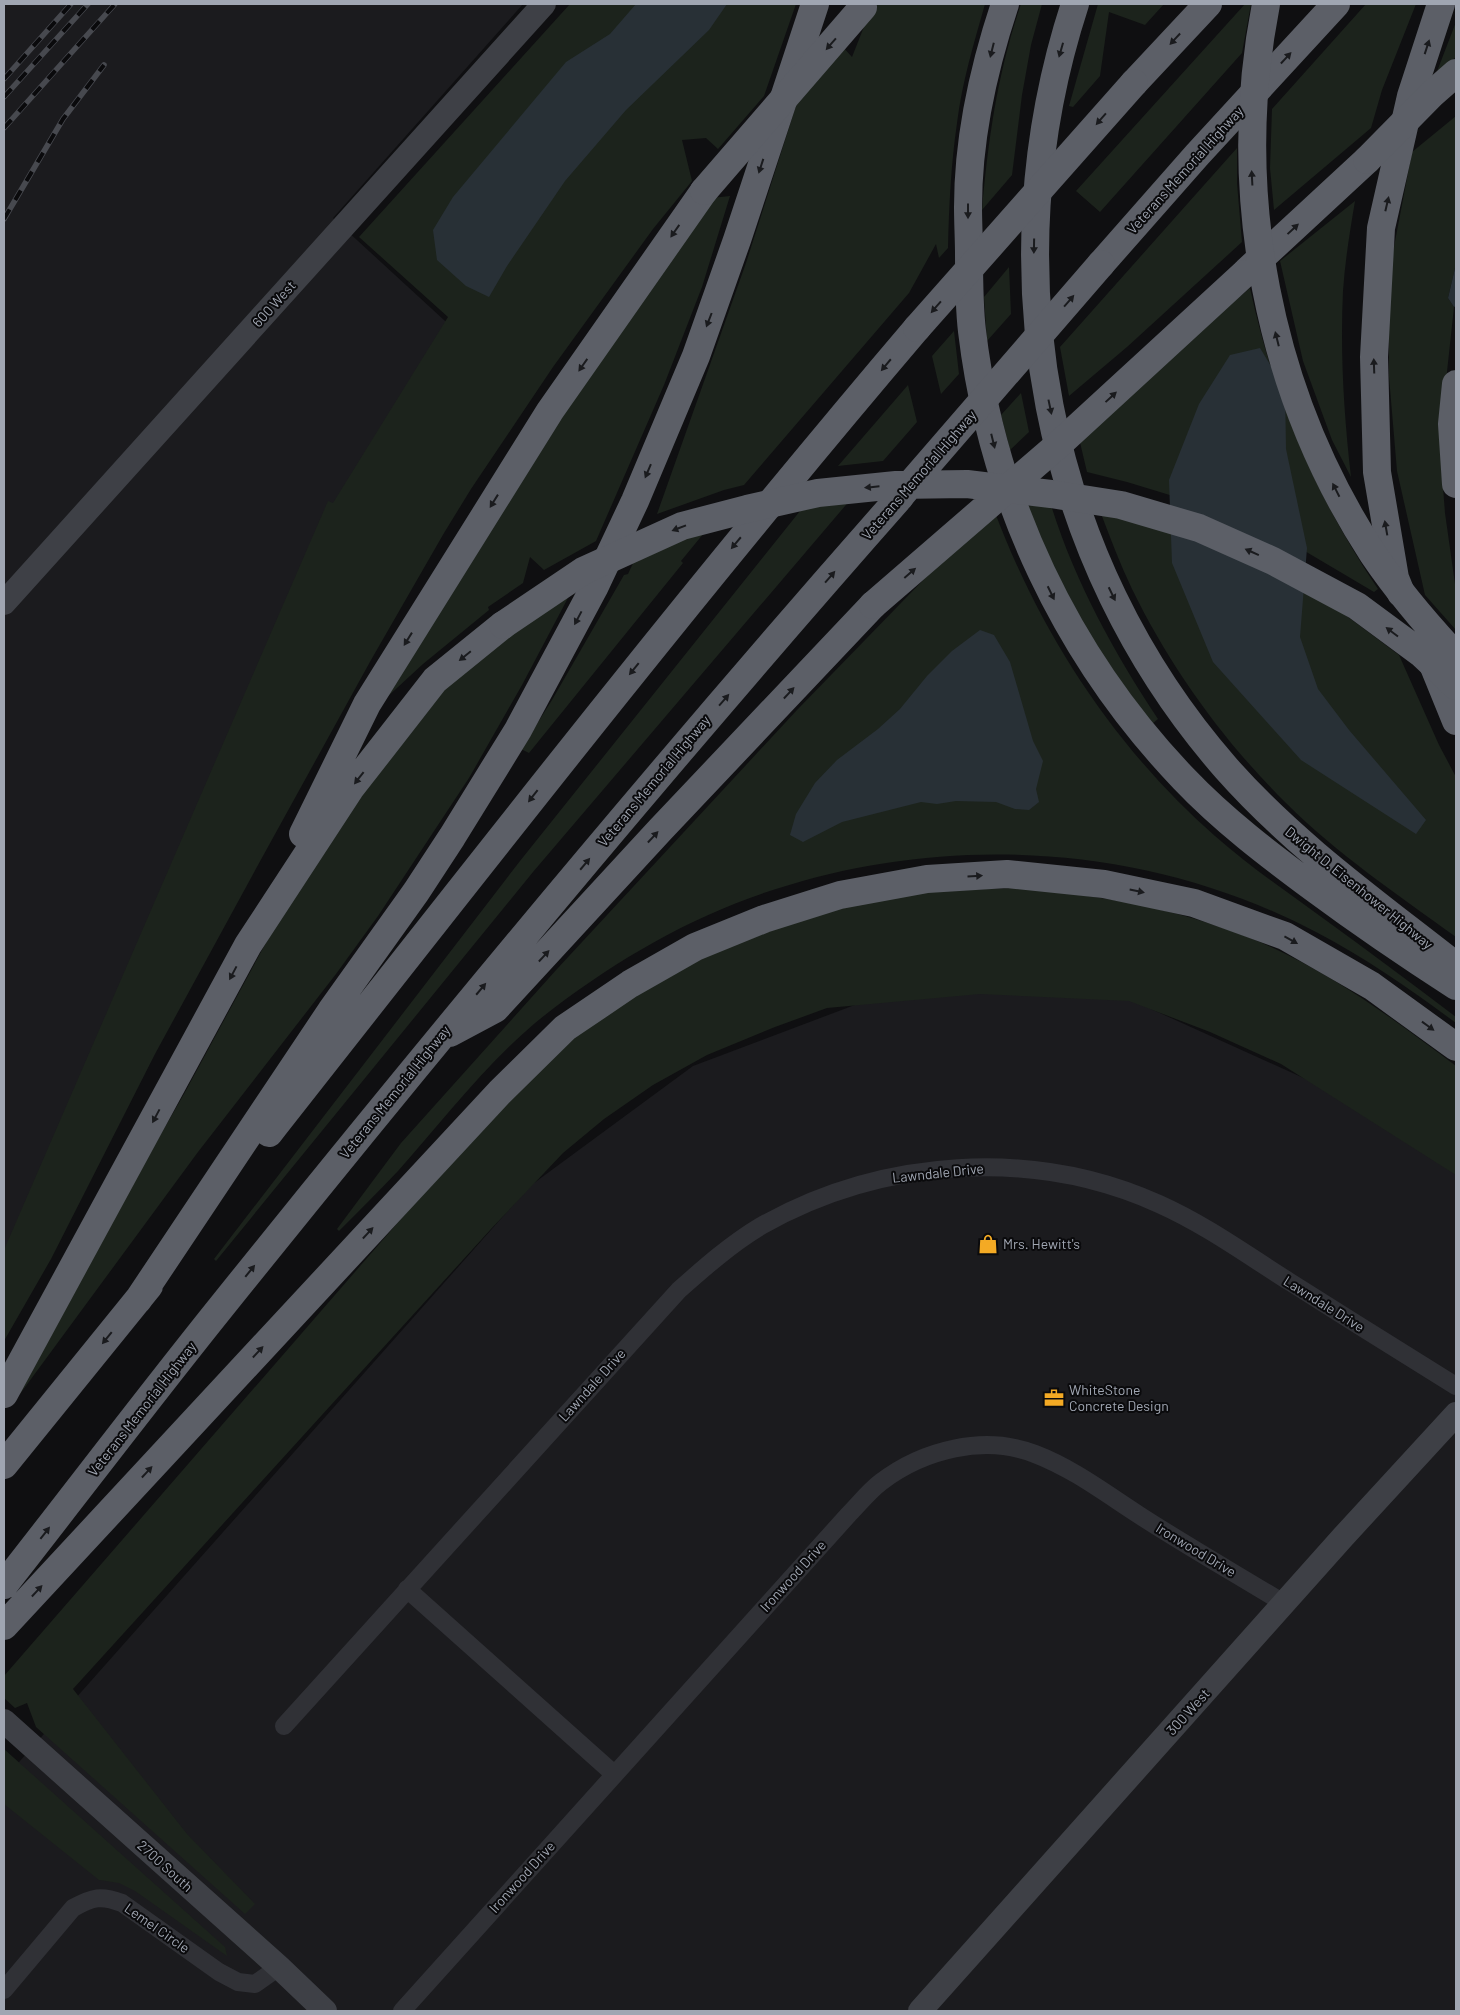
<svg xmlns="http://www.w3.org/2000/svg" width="1460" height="2015" viewBox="0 0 1460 2015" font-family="Barlow,sans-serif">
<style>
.built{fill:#1b1b1e}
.green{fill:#1c231c}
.water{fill:#283036}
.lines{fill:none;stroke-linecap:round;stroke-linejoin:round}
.street{stroke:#303136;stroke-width:18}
.secondary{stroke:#3e4046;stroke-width:24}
.highway{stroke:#5c5f67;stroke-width:28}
.rail-casing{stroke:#47494f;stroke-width:5.5}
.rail{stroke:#0a0a0c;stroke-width:4;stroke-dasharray:11;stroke-linecap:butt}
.highway-bridge{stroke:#5c5f67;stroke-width:28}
.oneway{fill:#1a1b1e}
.labels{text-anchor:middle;stroke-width:4;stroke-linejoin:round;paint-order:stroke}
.street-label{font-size:14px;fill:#a0a6b2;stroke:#0a0a0c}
.poi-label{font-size:14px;fill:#a0a6b2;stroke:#0a0a0c;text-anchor:start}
</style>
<rect width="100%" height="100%" fill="#0f0f11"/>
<path class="built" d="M4,4h519l-190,214 136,125 -465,966z
M929,977l200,22 201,91 126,73v848h-1452v-232l526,-593 163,-120z"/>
<path class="green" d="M570,4h226l-32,92 -46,53 -12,-11 -24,2 10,41 -39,48 -100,138 -82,122 -27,44 -73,127 -113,205 -103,189 -104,205 -47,82v-91l324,-749 5,2 115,-186 -89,-80z
M878,4h107c-11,39 -23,78 -28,119 -6,41 -8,83 -9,125l-9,10 -3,-14 -27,49 -165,192 -20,5 -67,24 89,-251 55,-173 40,-45 11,12 17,-43z
M1021,4h21l-11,41 -9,50 -10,80 -30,35c6,-71 16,-139 39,-206z
M1098,4h66l-19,21 -36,-13 -9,64 -27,31 -4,-1z
M1245,4h6l-9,49 -142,159 -24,-21z
M1366,4h50l-34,86 -11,38 -97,82 -4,-42 2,-59z
M1456,22v35l-20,17z
M1456,116v148l-8,34 6,9 -12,111 -1,43 4,52 11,78v39l-31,-35 -28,-124 -8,-94v-67l4,-58 19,-100z
M1237,148v35l5,59 -115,105 -58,49 -9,-49z
M730,196l-28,91 -38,98 -68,156 -52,29 -14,-13 -7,26 -35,24 1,3 -66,54 -38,35 62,-121 264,-380z
M1355,201c-5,30 -10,60 -12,90 -3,63 1,124 8,186l-19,-37 -29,-79 -23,-100z
M1009,267l2,47 -24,27 -3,-44z
M1250,288c23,108 66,209 128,301l-4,3 -76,-45 -125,-51 -46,-14 -40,-10 -9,-38z
M954,331l5,43 -18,20 -9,-38z
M908,385l9,37 -34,39 -45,5z
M1021,393l8,39 -19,18 -9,-35z
M851,499l-318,373 -317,389 -2,-2 306,-398 284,-355z
M1050,502c24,78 63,149 108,217l-6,5 -52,-71 -44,-76 -29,-71z
M994,510c47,125 121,238 221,326 33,29 69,54 105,80 46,33 91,67 136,101v6c-45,-33 -90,-65 -140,-91 -165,-87 -364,-100 -540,-43 -80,25 -155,68 -222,119 -60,45 -106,107 -156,163 -19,20 -39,40 -59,60l-2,-2 64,-86 156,-174 240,-259 136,-140z
M1100,511l27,6 111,40 102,54 59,44 40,90 17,32v160c-58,-42 -119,-83 -170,-134 -62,-61 -116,-136 -154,-214 -12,-25 -22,-52 -32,-78z
M704,533l-23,28 2,2 -154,190 -8,-4 31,-49 72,-125 4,-1 6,-13 45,-20z
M569,596l-47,89 -53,93 -91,138 -42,58 -138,178 -178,242 -6,-5 170,-295 142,-262 102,-129 61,-53z
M1016,888c82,7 156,19 234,50 75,30 141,79 206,128v109l-175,-111 -71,-32 -81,-31 -149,-7 -153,14 -52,19 -68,28 -54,30 -49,34 -41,34 -72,76 -418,460 114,145 68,70 -10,10 -209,-187 -9,-24 -12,5 -11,-10v-22l489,-563 85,-81 114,-73 113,-44 122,-24z
M4,1749l221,198 2,9 -92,-65 -16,-8 -20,-3 -95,-76z"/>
<path class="water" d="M636,4h91l-18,26 -83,80 -61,71 -58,85 -18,31 -23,-11 -29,-26 -4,-30 20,-33 113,-135 44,-28z
M1456,264v42l-2,1 -6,-9z
M1260,348l25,41 1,60 21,99 -7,89 18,52 31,41 77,90 -10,14 -115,-74 -88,-98 -41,-99 -3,-83 30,-76 31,-49z
M980,630l14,5 16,27 23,79 10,20 -7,28 3,13 -10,8 -14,-1 -19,-7 -40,-1 -19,3 -16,-2 -79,20 -39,20 -13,-7 6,-21 19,-31 22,-23 41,-31 22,-20 27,-33 25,-25z"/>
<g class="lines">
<path class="street" d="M407,1589l207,185
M284,1726l395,-436c26,-23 52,-46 82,-64 120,-68 272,-79 398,-22 47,21 88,51 131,78 55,35 111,70 166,104
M4,1990l69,-82c20,-11 28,-13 49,-5l97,69 19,10 17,2 24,-17
M402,2011l447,-497c10,-10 20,-23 32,-32 42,-32 103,-48 154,-28 37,14 70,39 104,61 48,31 97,59 146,89"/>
<path class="secondary" d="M4,603l540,-599
M4,1721l275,246 46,44
M920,2011l423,-474 113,-123"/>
<path class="highway" d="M1005,4c-21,63 -37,136 -37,203 0,16 1,32 1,47 0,26 0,52 3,77 20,168 95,326 212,448 39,41 85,76 131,110 46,34 93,66 141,97
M1075,4c-86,263 -32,555 151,764 68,77 150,135 230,198
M1134,83l74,-79
M1101,264l96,-109 139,-151
M1247,271l120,-111
M1456,384l-4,40 4,60
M1401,593l-6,-15 -18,-106 -3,-115 7,-129 30,-132 30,-92
M1432,662l24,59
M303,834l64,-130 183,-293 154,-220
M450,1033l45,-24 165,-179 213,-225
M269,1133c213,-271 425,-543 648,-805
M138,1300l193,-289 85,-119 36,-55 66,-107 76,-142 41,-87 61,-145 41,-116 78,-236
M4,1394l244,-449 102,-156 85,-109 68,-55
M4,1465l145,-179
M4,1585c73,-93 144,-187 218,-279 220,-274 445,-545 678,-809
M4,1626l496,-534 65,-64 65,-44 65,-37 69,-28 76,-24 87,-16 80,-5 97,10 90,19 91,33 87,50 84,61"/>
<defs>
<path id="rail" d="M4,79l67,-75
M4,97l84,-93
M4,128l111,-124
M4,219l59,-100 41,-54"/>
</defs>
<use href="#rail" class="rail-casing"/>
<use href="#rail" class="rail"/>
<path class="highway-bridge" d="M1266,4c-37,189 2,389 107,550 25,37 53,70 83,102
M1367,160l65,-66 24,-21
M704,191l159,-184
M917,328l217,-245
M902,494l199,-230
M873,605l185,-160 186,-171
M503,625l80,-54 99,-45 65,-17 71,-16 78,-8 71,-1 84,10 70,11 78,23 74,33 84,45 65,48 34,32"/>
</g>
<defs><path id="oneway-solid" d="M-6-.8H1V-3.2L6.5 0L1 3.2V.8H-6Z" transform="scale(1.25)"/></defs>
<g class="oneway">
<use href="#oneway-solid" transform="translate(1175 39) rotate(133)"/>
<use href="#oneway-solid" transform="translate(831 44) rotate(131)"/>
<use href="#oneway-solid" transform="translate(1427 47) rotate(-72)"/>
<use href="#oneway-solid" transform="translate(992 50) rotate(104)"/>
<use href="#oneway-solid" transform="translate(1061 50) rotate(106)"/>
<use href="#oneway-solid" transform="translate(1286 58) rotate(-47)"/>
<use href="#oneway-solid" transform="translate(1101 119) rotate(131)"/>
<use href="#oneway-solid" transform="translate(761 166) rotate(108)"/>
<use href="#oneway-solid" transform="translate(1252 178) rotate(-93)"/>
<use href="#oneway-solid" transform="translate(1387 204) rotate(-77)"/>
<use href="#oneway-solid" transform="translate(968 211) rotate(90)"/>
<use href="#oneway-solid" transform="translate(1293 229) rotate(-43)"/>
<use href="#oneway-solid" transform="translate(675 231) rotate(125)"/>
<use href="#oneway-solid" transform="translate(1034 246) rotate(91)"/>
<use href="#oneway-solid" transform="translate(1069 301) rotate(-49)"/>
<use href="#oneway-solid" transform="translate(936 307) rotate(131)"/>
<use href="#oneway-solid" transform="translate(709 320) rotate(111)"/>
<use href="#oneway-solid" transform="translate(1277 339) rotate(-104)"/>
<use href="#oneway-solid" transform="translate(583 365) rotate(125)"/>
<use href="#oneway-solid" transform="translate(886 365) rotate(130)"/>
<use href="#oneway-solid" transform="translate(1374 366) rotate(-92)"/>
<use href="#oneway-solid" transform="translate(1111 397) rotate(-43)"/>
<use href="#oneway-solid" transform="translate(1050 407) rotate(78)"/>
<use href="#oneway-solid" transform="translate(993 441) rotate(76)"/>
<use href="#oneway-solid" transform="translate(648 471) rotate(113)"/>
<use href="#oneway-solid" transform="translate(872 487) rotate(174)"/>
<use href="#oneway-solid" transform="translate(1336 490) rotate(-117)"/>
<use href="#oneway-solid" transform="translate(494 501) rotate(122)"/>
<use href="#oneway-solid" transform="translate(679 528) rotate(159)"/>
<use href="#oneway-solid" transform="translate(1386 528) rotate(-100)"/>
<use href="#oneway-solid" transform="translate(736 543) rotate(130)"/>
<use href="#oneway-solid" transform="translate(1252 552) rotate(-156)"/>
<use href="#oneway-solid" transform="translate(910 573) rotate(-41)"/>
<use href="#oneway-solid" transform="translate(830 577) rotate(-49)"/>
<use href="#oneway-solid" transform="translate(1051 593) rotate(64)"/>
<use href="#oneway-solid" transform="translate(1112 594) rotate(64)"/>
<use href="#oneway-solid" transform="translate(578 618) rotate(118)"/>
<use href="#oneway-solid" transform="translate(1392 632) rotate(-143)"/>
<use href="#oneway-solid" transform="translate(408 639) rotate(122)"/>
<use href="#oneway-solid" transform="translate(465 656) rotate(141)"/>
<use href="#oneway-solid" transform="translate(634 669) rotate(129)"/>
<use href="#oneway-solid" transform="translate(789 693) rotate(-47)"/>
<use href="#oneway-solid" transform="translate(724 700) rotate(-49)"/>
<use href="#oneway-solid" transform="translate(359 778) rotate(128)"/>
<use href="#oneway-solid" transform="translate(533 796) rotate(128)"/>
<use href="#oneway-solid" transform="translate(653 837) rotate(-47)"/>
<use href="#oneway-solid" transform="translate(585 864) rotate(-50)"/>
<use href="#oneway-solid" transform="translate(975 876) rotate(-4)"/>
<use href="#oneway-solid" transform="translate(1137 891) rotate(12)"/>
<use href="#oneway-solid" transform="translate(1291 940) rotate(29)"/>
<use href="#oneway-solid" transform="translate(544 956) rotate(-47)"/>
<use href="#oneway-solid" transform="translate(233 973) rotate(118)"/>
<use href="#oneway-solid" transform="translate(481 989) rotate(-50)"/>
<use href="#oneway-solid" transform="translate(1428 1026) rotate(36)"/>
<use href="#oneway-solid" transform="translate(156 1116) rotate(118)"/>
<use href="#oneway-solid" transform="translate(368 1233) rotate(-47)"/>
<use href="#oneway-solid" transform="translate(250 1271) rotate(-51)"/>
<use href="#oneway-solid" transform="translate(107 1338) rotate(129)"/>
<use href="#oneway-solid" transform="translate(258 1352) rotate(-47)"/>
<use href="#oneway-solid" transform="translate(147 1472) rotate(-47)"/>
<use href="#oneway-solid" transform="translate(45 1533) rotate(-52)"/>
<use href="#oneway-solid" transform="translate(37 1591) rotate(-47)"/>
</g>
<defs>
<symbol id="shop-bare" viewBox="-9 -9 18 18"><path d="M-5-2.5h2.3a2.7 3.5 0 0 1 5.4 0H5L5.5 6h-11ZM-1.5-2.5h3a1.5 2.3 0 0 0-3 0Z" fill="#f4aa24" stroke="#0a0a0c" stroke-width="2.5" paint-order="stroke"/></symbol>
<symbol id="office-bare" viewBox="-9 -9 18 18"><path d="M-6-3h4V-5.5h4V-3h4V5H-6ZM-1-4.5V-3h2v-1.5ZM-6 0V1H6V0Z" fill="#f4aa24" stroke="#0a0a0c" stroke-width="2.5" paint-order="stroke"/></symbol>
</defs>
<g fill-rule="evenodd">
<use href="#shop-bare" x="974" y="1230" width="28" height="28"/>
<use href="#office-bare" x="1040" y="1384" width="28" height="28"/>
</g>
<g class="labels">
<g class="street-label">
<text transform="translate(1185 170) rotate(-48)" y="5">Veterans Memorial Highway</text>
<text transform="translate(274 304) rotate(-48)" y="5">600 West</text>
<text transform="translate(919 475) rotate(-49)" y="5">Veterans Memorial Highway</text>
<text transform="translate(654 781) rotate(-50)" y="5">Veterans Memorial Highway</text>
<text transform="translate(1359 888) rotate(39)" y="5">Dwight D. Eisenhower Highway</text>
<text transform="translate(395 1092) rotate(-51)" y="5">Veterans Memorial Highway</text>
<text transform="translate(938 1173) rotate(-6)" y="5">Lawndale Drive</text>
<text transform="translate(1324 1304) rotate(32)" y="5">Lawndale Drive</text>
<text transform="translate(592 1385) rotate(-48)" y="5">Lawndale Drive</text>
<text transform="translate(142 1409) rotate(-52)" y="5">Veterans Memorial Highway</text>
<text transform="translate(1196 1550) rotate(31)" y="5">Ironwood Drive</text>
<text transform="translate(793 1576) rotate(-48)" y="5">Ironwood Drive</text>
<text transform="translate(1188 1712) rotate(-48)" y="5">300 West</text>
<text transform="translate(165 1866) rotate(42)" y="5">2700 South</text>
<text transform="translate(522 1877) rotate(-48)" y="5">Ironwood Drive</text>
<text transform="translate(157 1928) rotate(35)" y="5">Lemel Circle</text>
</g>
<g class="poi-label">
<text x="1003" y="1249">Mrs. Hewitt's</text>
<text x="1069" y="1395">WhiteStone<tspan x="1069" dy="16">Concrete Design</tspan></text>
</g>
</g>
<rect width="1460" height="2015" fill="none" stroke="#a0a6b2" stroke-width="10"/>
</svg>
